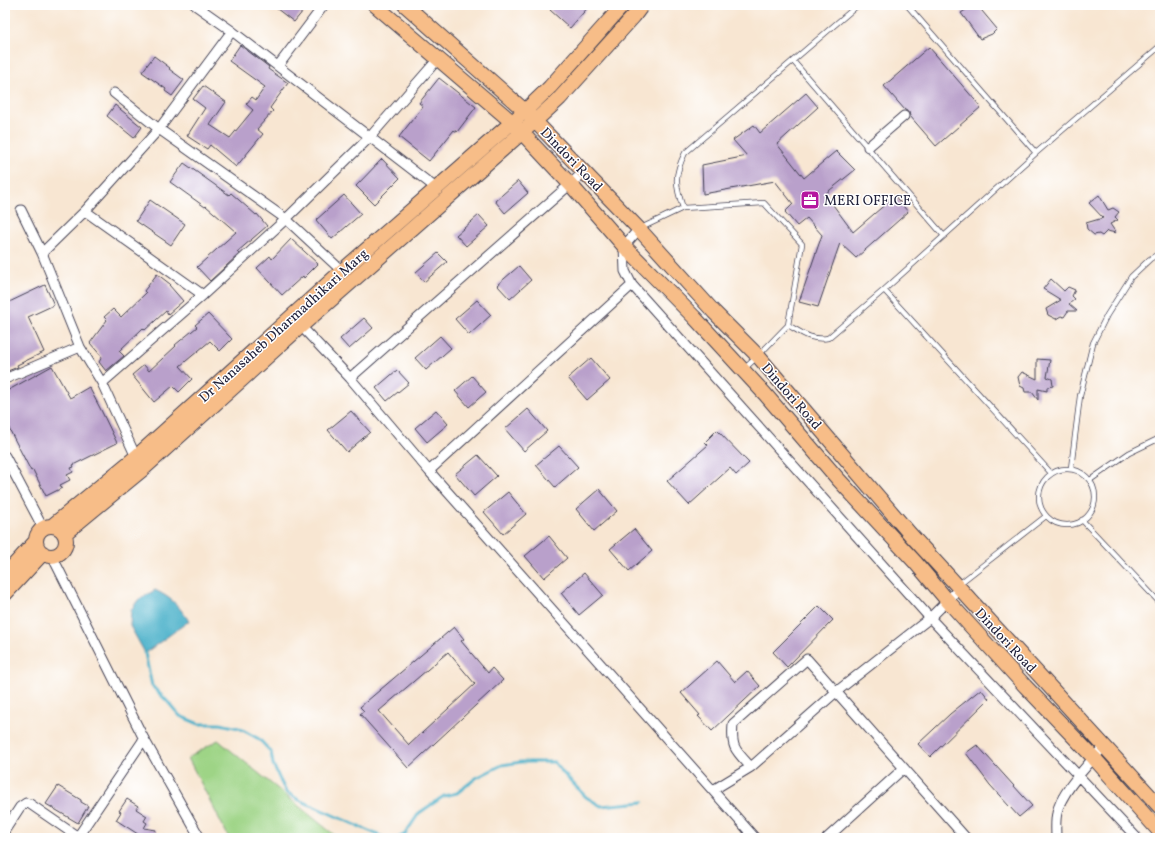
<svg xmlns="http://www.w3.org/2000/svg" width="1165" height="843" viewBox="0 0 1165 843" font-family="Vollkorn,serif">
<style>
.green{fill:#9ed486;stroke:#607b60}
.water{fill:#4ab0c9;stroke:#366982}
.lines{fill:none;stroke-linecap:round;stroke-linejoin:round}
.stream{stroke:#4ab0c9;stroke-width:3}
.building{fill:#b9a0cb;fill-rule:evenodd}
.service-casing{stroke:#423f52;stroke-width:6}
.minor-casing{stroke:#423f52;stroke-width:11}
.primary-casing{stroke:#423f52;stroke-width:16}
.service{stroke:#fff;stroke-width:4.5}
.minor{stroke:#fff;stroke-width:9}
.primary{stroke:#f7bd88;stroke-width:14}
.labels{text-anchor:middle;stroke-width:3;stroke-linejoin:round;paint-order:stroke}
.street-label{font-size:14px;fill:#22223b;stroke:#fff}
.poi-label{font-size:14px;fill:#22223b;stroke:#fff;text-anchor:start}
</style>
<rect width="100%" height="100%" fill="#fff"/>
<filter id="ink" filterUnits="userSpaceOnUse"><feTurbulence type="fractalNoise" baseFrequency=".025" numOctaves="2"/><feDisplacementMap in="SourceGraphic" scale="8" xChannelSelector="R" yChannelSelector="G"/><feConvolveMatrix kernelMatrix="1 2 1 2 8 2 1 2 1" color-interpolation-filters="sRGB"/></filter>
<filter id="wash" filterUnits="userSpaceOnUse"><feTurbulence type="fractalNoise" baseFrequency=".012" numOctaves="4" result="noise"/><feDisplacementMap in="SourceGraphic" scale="16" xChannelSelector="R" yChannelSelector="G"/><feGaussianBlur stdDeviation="0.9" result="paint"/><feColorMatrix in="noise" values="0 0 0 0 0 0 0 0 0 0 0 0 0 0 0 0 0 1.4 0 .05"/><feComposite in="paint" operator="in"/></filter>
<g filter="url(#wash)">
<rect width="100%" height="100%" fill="#f8e6d2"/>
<path class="green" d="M218,740l120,98h-109l-41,-80z"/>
<path class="water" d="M155,590c17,8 24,16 34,31l-44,32 -15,-27 1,-16 7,-10z"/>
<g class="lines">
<path class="stream" d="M145,653l7,33 15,15 13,15 19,8h21l19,4 20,11 12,13 2,12 7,16 6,12 13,8 86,38
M398,838l7,-4 14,-21 25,-17 13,-3 19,-15 26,-13 19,-3h33l9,11 23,24 15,9 42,-4"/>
</g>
<g id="blocks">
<path class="building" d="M272,5h36l-14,17z
M554,5h36l-20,23 -20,-18z
M973,5h4l20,24 -5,5 -12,5 -19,-26z
M240,45l29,22 -1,2 20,14 -18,25 3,3 -16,18 6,5 -27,33 -26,-22 -3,4 -20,-13 18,-28 -12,-9 10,-13 23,16 -16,23 20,13 23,-28 -7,-6 6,-7 4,3 9,-13 -36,-26z
M929,47l52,60 -45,39 -26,-30 -1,-4 -4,-2 -21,-24z
M154,56l16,12 -1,1 15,11 -12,16 -7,-5 1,-2 -24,-17z
M439,78l37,29 -19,25 -3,-2 -25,31 -30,-24 24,-31 -4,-3z
M806,93l12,14 -41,37 27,34 32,-27 19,19 -30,24 28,38 42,-36 13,16 -52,46 -16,-15 -22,64 -19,-5 23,-67 -15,-17 -10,8 -12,-14 8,-8 -18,-23 -72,13 -1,-29 45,-9 -14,-16 21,-15 6,8z
M115,105l27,22 -8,11 -27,-22z
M382,159l18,19 -26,26 -18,-18z
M184,163l45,32 2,-2 25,22 1,-1 10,12 -30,26 2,2 -29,27 -13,-14 39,-35 -30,-26 -1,1 -35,-25z
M518,181l10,12 -23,20 -10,-12z
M344,195l17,19 -29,25 -16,-19z
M1099,195l9,15 5,-2 6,4 -4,5 3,3 -8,4 6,9 -9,-2 -5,5 -3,-2 -5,1 -7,-6 -1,-6 17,-5 -14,-15z
M150,200l35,24 -14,21 -35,-24z
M479,215l10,11 -23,20 -10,-11z
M291,239l27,25 -14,14 -1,-2 -21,19 -25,-27 13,-12 2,3z
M438,253l9,9 -23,20 -8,-10z
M519,266l12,14 -21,19 -13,-14z
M157,274l13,10 -1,1 14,16 -15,13 -2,-3 -21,19 -2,-2 -24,23 5,5 -18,15 -7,-9 3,-5 -12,-14 17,-23 -3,-3 9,-8 8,8 25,-24 -2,-2z
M1051,279l13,12 4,-4 7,3 -3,6 3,3 -6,5 8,7h-9l-4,6 -3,-1 -5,3 -8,-4 -2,-6 15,-9 -18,-11z
M45,285l9,20 -26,12 16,35 -27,13 1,2 -13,5v-68z
M477,300l14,15 -22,20 -14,-16z
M208,314l24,25 -12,12 -10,-10 -30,25 12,13 -13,13 -6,-6 -19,16 -22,-27 12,-10 5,6 27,-25 -1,-1 22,-18 -2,-2z
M364,318l9,10 -24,21 -9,-10z
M440,336l11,12 -25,22 -11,-12z
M591,358l19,22 -23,20 -19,-22z
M1037,359l13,1 -3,17 5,2 1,7 -6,1v4l-9,-2v11l-6,-8h-7l-1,-4 -4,-2 -2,-9 4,-5 15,7z
M52,366l18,32 19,-11 12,23 16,33 -44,22 1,2 -3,1 2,4 -6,3 3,5 -10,5 2,3 -16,8 -13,-26 -2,1 -26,-50v-29z
M397,370l12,13 -22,18 -11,-13z
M472,376l14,16 -17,15 -14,-16z
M528,409l19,22 -23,20 -19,-22z
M436,410l12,14 -21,18 -12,-14z
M351,411l19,21 -23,20 -19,-22z
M717,430l32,33 -13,12 -6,-7 -41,37 -22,-24 41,-36 -3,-3z
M559,446l19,21 -23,20 -19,-22z
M478,455l19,21 -23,20 -19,-22z
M599,489l18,22 -23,20 -18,-22z
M508,492l18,22 -23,20 -19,-22z
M634,529l18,22 -23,20 -19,-22z
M549,536l18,22 -23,20 -19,-22z
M584,573l19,22 -24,20 -18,-22z
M819,606l14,14 -46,47 -14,-15z
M454,627l10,12 -3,2 27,32 4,-5 11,12 -95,88 -48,-54 4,-3 -4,-4zM448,652l27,32 -66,61 -30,-34z
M717,661l18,21 12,-11 13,15 -48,45 -14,-15 2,-1 -19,-22z
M981,689l8,10 -59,58 -12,-13 32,-30z
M977,745l55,61 -13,11 -29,-32 -24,-32z
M58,786l23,14v2l7,4 -10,17 -32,-19z
M127,799l11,7 -2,3 11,7 -3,5 3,2 -3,5 12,2 -2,8h-10l-28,-18 5,-8 -2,-1z"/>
</g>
</g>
<g filter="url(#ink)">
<use href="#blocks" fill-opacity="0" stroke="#423f52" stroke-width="1"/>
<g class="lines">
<defs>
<path id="service" d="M793,61l151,175
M1036,153l124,-107
M683,208c-8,-23 -9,-33 2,-55l173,-148
M641,228l42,-20 81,-5 38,41 -14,81
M884,290l152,-137 -129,-148
M744,369l14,-13 30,-31c14,8 24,16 40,13l56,-48 167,183
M1071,468l9,-72 13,-53 14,-28 24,-38 19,-18 10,-6
M1039 497a28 28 0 1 1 56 0a28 28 0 1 1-56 0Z
M1090,480l39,-27 31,-15
M1082,520l78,83
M959,584l87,-68
M742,838l7,-7"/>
<path id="minor" d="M195,5l37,26 204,157
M278,66l46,-61
M114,93l45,36 127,90 56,52
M868,147l36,-31
M21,210l21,43 38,94 22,36 34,74
M85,211l118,84
M639,229l-15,17 1,25 7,14 298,333 29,-29
M42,253l43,-42 74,-82 73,-98
M298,323l52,55 79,93 326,367
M350,378l234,-206
M5,379l75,-32
M102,383l101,-88 83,-76 84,-82 68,-78
M5,456l38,72
M429,471l203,-186
M52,556l92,183 56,99
M751,767l85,-75 94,-74 207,220
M713,790l38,-23c-16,-17 -20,-19 -18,-43l74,-65 159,179
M5,830l15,-23 6,-4 4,1 48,33
M77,838l67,-99
M827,838l77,-70
M1056,838c0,-8 -1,-17 1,-25 4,-22 33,-50 47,-67"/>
<path id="primary" d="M375,5l137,117 58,62 54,62 70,71 71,77 73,85 77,83 32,38 78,86 69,72 66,74
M405,5l120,106 114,118 75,83 44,44 152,178 250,273
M52,526l84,-69 206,-186 183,-160 25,-24 73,-82
M36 541a15 15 0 1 1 30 0a15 15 0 1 1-30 0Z
M64,534l79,-65 158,-143 234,-205 25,-23 74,-82 8,-11
M5,575l31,-34
M5,594l38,-41"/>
</defs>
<use href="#service" class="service-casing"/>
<use href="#minor" class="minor-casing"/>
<use href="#primary" class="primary-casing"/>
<use href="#service" class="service"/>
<use href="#minor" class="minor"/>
<use href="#primary" class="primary"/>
</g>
</g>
<defs>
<symbol id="office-square" viewBox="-11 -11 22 22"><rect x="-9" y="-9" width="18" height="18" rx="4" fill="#b5179e" stroke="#fff"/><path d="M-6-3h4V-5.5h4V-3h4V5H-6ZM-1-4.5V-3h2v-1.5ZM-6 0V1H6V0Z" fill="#fff"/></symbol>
</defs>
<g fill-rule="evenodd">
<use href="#office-square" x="799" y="189" width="22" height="22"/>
</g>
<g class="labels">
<g class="street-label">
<text transform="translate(572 159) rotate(46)" y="5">Dindori Road</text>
<text transform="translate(283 325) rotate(-42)" y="5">Dr Nanasaheb Dharmadhikari Marg</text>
<text transform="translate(792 396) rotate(49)" y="5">Dindori Road</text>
<text transform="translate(1006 640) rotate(47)" y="5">Dindori Road</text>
</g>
<g class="poi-label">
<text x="824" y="205">MERI OFFICE</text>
</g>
</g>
<rect width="1165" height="843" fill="none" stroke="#fff" stroke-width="20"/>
</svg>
